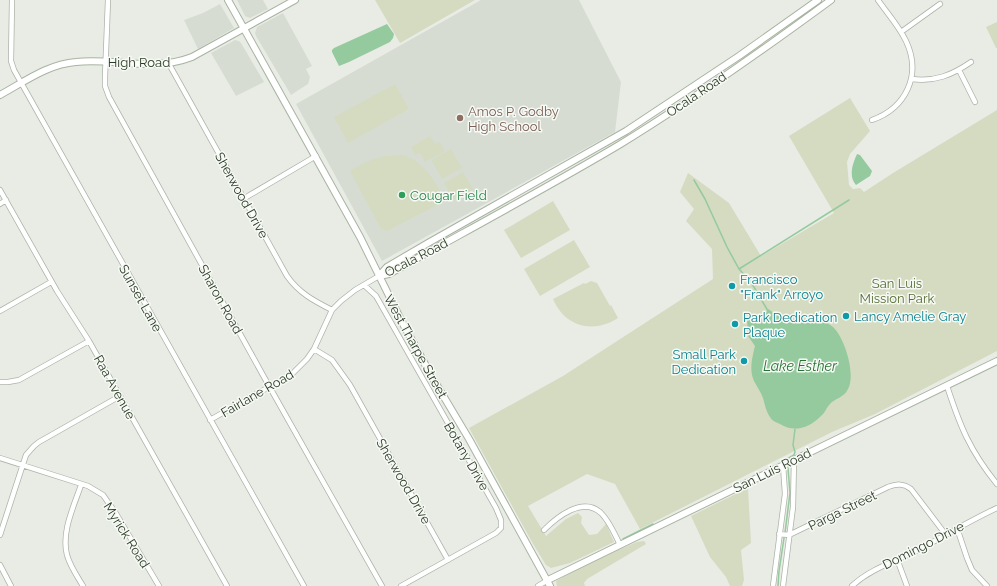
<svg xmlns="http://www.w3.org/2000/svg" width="997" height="586" viewBox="0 0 997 586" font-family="Raleway,sans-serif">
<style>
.built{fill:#d7dcd3}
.green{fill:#d4dbc1}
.water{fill:#94ca9d}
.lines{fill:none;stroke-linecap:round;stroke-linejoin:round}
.stream{stroke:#94ca9d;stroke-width:1.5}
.street-casing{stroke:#acb4a8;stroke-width:6}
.secondary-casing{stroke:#a8b4a2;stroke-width:8}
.street{stroke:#fff;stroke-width:4.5}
.secondary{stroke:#fff;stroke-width:6}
.education-dot{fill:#8d6e63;stroke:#f7f9f5;stroke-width:1.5}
.leisure-dot{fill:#2e9e5b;stroke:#f7f9f5;stroke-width:1.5}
.culture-dot{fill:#0f9aa8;stroke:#f7f9f5;stroke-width:1.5}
.labels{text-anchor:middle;stroke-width:3;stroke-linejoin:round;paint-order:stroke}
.street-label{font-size:13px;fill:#2c3c26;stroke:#f7f9f5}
.education-label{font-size:13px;fill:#785e54;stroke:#f7f9f5;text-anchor:start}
.leisure-label{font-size:13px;fill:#27864d;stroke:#f7f9f5;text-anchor:start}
.culture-label{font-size:13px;fill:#0d838f;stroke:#f7f9f5;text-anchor:start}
.park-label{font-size:13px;fill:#586e35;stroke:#f7f9f5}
.water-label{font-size:14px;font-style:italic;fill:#277134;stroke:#f7f9f5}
</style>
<rect width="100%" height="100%" fill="#e8ece5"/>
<path class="built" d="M237,0h26l5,9 -18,9 -5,-2z
M481,0h98l42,82 -6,50 -233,129 -86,-157z
M220,4l14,24 -36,21 -14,-29 19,-7z
M283,13l29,53 -6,3 4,8 -2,7 -17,11 -35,-59 -1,-3 2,-6z
M235,40l4,1 2,2 23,39 -28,14 -25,-43z"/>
<path class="green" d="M375,0h100l-75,43z
M997,22v26h-1l-10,-21z
M395,84l14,25 -61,34 -14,-26z
M850,98l20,33 -20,23 -3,8 2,23 4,4 7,-1 4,4 29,-19 104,-63v241l-122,63 -43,18 -192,97 -25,-45 -28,-10 -59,32 18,30 20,-17 12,-6 4,4 -1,6 8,12 8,-1 9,-10 8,18 -44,21 -19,5 -5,-3 -14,-23 -63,-114 94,-52 150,-97 -1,-30 -26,-28 8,-12 -14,-17 8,-19 41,30 32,53 73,-43 -45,-77z
M430,136l5,8 5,-2 5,9 -20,11 -5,-9 -5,2 -4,-8z
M451,149l11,19 -20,11 -11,-19z
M403,155c21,6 34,28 42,46l-58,30 -6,-2 -31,-58c19,-12 31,-16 53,-16z
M463,172l10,17 -19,11 -10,-17z
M553,201l17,29 -49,28 -17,-28z
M574,240l16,27 -50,29 -16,-27z
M591,281l6,2 13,23 1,-1 7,13c-25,16 -53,9 -65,-19l31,-16 1,1z
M748,488l3,55 -10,7 3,30 -2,6h-12l-4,-9 -16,-20 -19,-41z
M644,541l2,3 -59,35 -3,4 1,3h-28l-1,-5 39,-21 42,-18z"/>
<path class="water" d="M387,24l7,10 -1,4 -3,4 -41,20 -10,4 -7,-14v-2l2,-2z
M857,154l3,1 12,16 -2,5 -14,9c-8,-9 -3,-22 1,-31z
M768,309c6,4 13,10 21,10 16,2 31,-3 44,8 12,11 23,48 15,62 -4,9 -13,9 -18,15 -4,4 -5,9 -9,12 -12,12 -27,17 -41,8 -4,-2 -8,-3 -10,-7 -4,-6 -5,-12 -7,-19 -2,-6 -6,-11 -9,-17 -5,-11 -2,-23 1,-35l-7,-10 -1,-18 16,1z"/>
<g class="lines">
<path class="stream" d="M694,180l11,19 22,48 12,22 12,13 17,29
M739,269l110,-69
M787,459l7,-4 1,-3 -2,-7 2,-16
M785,533l5,-40 -2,-25
M623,539l30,-15
M778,586l1,-15 5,-33"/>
<defs>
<path id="street" d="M12,0l-1,61 3,9 290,516
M108,0l-3,77v9l4,11 155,280 118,209
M901,32l39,-28
M169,64l118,212c12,17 27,25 45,34
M959,70l16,32
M912,79c23,3 40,-4 59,-17
M872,120c34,-12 50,-45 34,-79 -7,-15 -19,-28 -28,-41
M0,190l57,101 32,50 138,245
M243,199l73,-43
M0,204l6,-4
M364,285l12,11 120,212 5,12v8l-5,5 -95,53
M0,311l51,-29
M314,349l18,11 18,25 98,175
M0,382h8l11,-2 70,-39
M947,386c13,40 23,65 50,98
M210,420l82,-46 15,-15 7,-10 18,-39 9,-9 14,-11 24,-14
M0,458l88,28 15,9 12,17 44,74
M81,485c-7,21 -20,47 -14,70 3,11 10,21 16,31
M957,528l10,30 5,12 15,16
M544,530c13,-13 39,-34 57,-17 8,8 14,21 19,32
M779,534l10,1 99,-48c9,-3 15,-4 23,2l35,46
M0,535l26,-80 8,-9 5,-4 81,-46
M897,559l10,27
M0,565l11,21
M538,586l10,-6
M773,586l12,-92 -2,-29
M783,586l10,-79 1,-48
M852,586c18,-17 42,-24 64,-35 27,-14 53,-30 81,-43"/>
<path id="secondary" d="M228,0l132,237 42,85 30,55 37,62 81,147
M0,95c24,-13 48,-31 76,-33 40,-4 77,10 116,-5l103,-57
M379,276l10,-2c77,-43 154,-84 230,-129 72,-44 144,-95 212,-145
M379,276l8,-9 41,-24 198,-112 113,-75 79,-56
M548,580l449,-219"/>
</defs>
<use href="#street" class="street-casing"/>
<use href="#secondary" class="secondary-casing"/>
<use href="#street" class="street"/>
<use href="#secondary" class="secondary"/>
</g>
<circle class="education-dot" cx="460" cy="118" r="4"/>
<circle class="leisure-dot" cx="402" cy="195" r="4"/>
<g class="culture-dot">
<circle cx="732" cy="286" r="4"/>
<circle cx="846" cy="316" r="4"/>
<circle cx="735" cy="324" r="4"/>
<circle cx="744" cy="361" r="4"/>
</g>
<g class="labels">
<g class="street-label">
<text x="139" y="67">High Road</text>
<text transform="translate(696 94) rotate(-34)" y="5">Ocala Road</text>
<text transform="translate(242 195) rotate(61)" y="5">Sherwood Drive</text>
<text transform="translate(416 257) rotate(-27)" y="5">Ocala Road</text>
<text transform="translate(141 298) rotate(61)" y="5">Sunset Lane</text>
<text transform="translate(221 299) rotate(61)" y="5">Sharon Road</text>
<text transform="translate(416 346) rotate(61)" y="5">West Tharpe Street</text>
<text transform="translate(115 387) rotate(61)" y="5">Raa Avenue</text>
<text transform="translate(257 393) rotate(-30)" y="5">Fairlane Road</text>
<text transform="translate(467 456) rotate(60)" y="5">Botany Drive</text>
<text transform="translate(772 470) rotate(-26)" y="5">San Luis Road</text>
<text transform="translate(404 481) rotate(60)" y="5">Sherwood Drive</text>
<text transform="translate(842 510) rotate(-26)" y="5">Parga Street</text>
<text transform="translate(127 535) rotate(58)" y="5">Myrick Road</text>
<text transform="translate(923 545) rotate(-27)" y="5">Domingo Drive</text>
</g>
<g class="education-label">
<text x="468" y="116">Amos P. Godby<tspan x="468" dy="15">High School</tspan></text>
</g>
<g class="leisure-label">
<text x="410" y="200">Cougar Field</text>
</g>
<g class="culture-label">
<text x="740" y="284">Francisco<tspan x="740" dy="15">"Frank" Arroyo</tspan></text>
<text x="854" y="321">Lancy Amelie Gray</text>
<text x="743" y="322">Park Dedication<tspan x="743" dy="15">Plaque</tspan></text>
<text x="736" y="359" text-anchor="end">Small Park<tspan x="736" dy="15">Dedication</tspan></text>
</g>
<g class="park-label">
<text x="897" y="288">San Luis<tspan x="897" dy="15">Mission Park</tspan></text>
</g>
<g class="water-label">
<text x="800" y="371">Lake Esther</text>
</g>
</g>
</svg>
